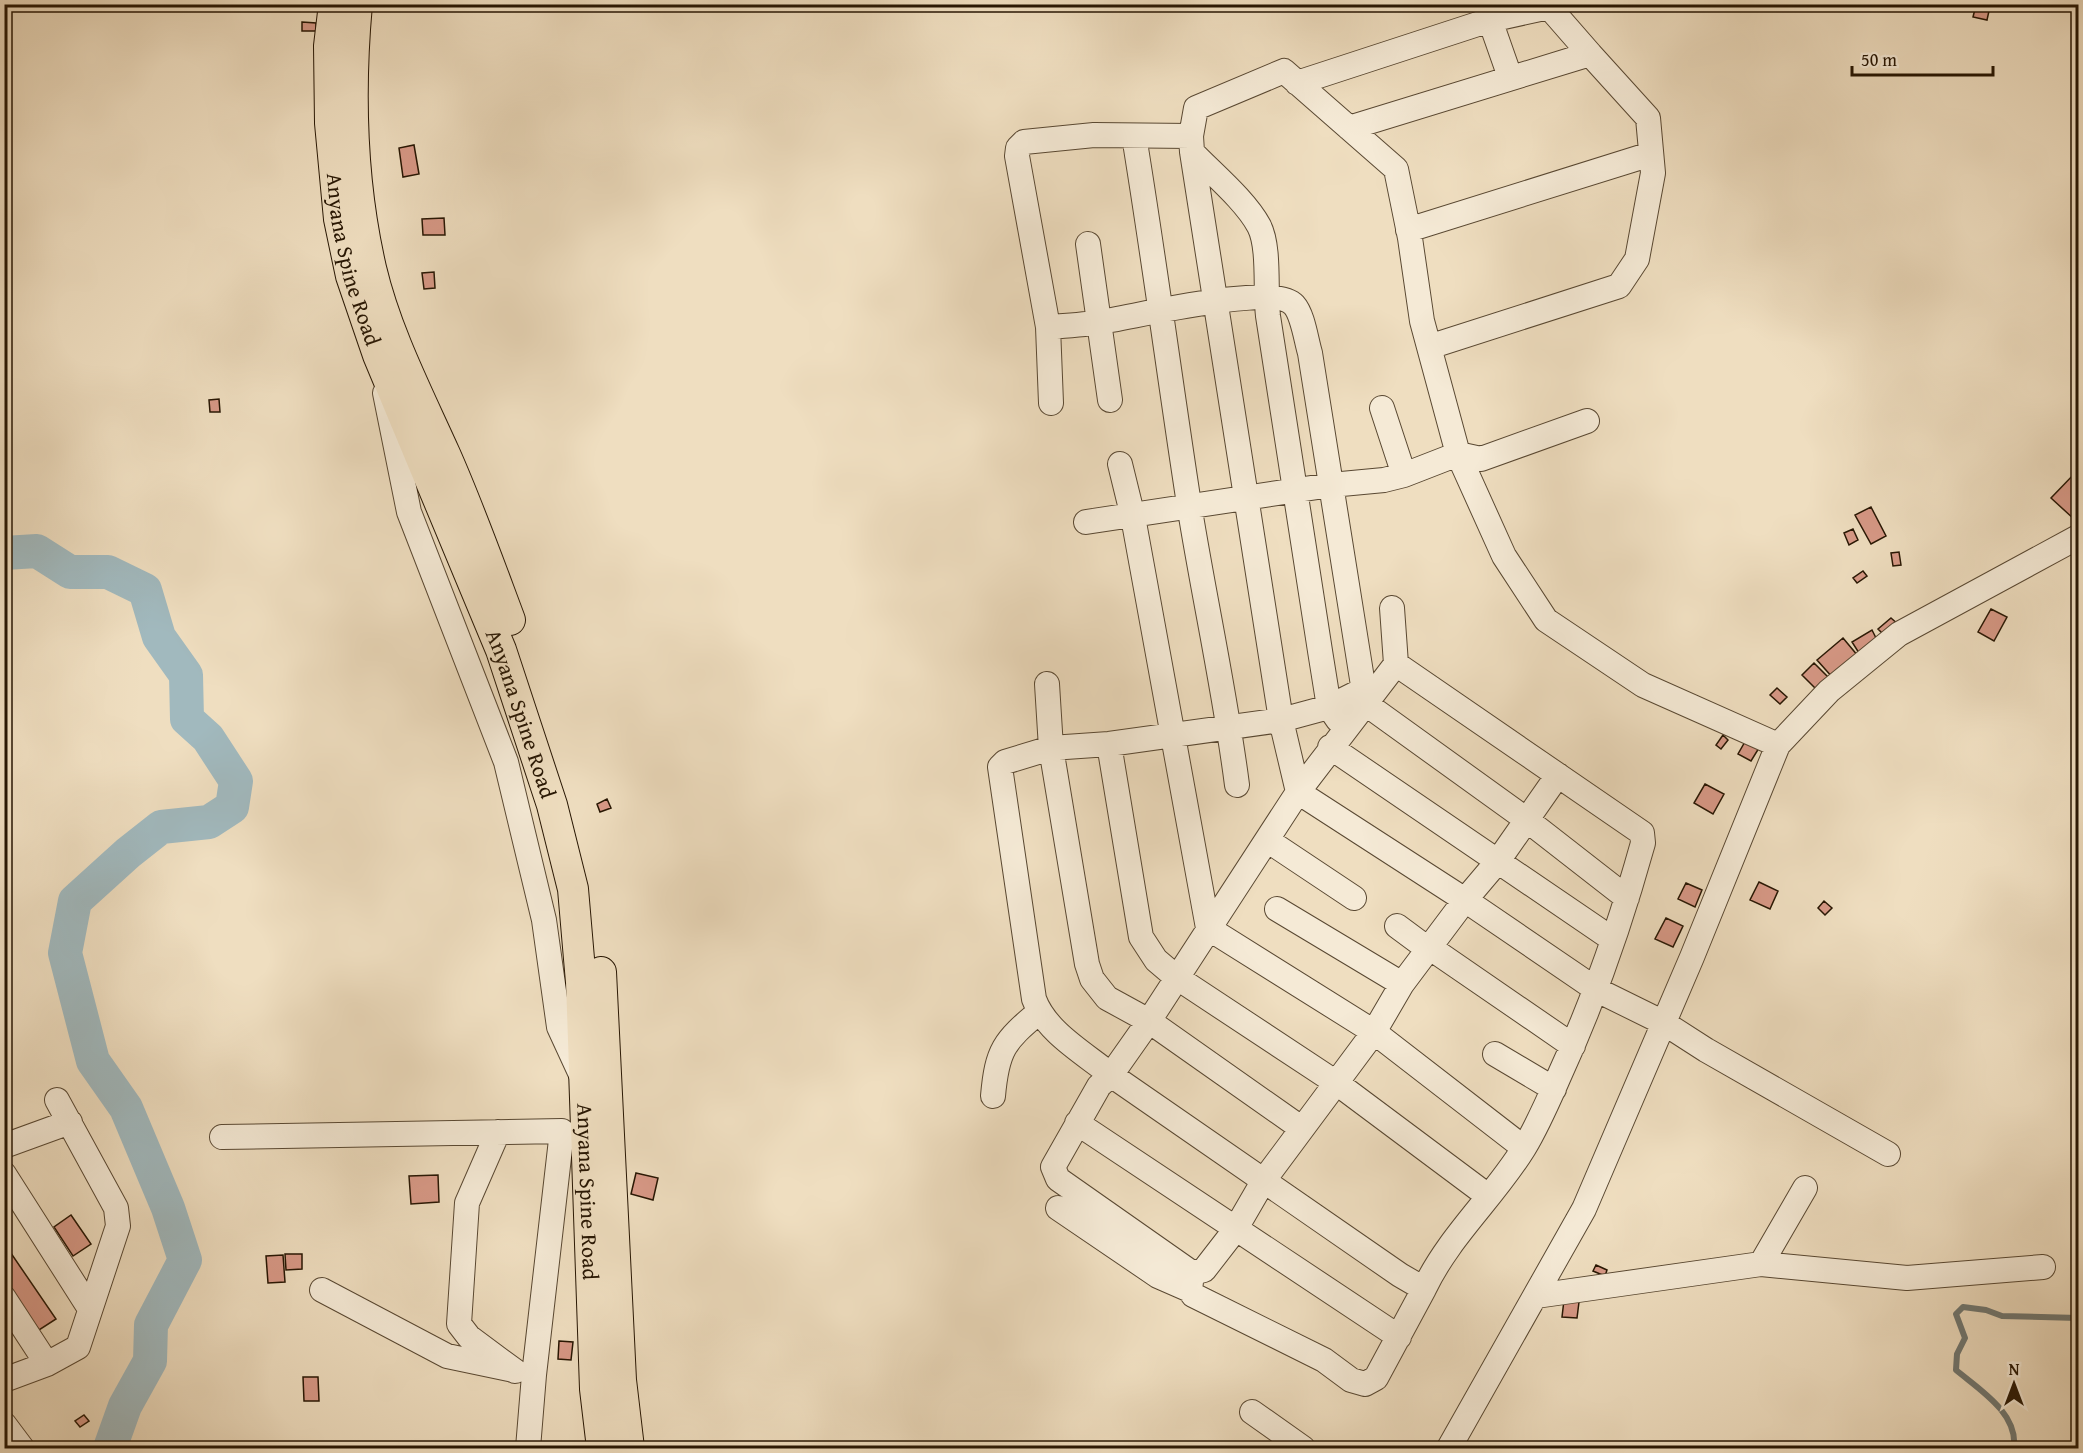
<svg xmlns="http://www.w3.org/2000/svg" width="2083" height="1453" viewBox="0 0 2083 1453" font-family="'Gentium Book Plus',serif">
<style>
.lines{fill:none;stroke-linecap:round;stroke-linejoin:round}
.stream{stroke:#707873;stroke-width:6}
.river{stroke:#a1b9be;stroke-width:34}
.building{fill:#d89987;stroke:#271603;stroke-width:1.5}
.minor-casing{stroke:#594832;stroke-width:26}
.major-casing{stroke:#271603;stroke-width:32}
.minor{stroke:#f5ead6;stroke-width:24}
.major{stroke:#efdec0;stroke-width:30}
.labels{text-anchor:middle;stroke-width:6;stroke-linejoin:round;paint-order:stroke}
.street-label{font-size:22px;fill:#271603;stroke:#f5ead6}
</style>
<rect width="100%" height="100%" fill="#efdec0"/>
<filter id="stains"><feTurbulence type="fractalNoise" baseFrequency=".00333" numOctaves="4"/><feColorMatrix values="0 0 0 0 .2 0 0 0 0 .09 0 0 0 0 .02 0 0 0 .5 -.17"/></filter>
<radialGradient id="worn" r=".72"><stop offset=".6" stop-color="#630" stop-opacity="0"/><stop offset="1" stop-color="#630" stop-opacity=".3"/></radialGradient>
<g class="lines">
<path class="stream" d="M2014,1448c4,-35 -34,-58 -58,-78l1,-16 8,-16 -9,-24 7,-7 23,3 16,6 76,2"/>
<path class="river" d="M4,553l33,-2 33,21h38l37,18 14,47 27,38 1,44 21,19 28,43 -4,26 -23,15 -48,5 -33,26 -53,48 -10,52 28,108 33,47 42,100 17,52 -34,65 -1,36 -25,45 -15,42"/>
</g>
<path class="building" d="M1975,9l14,2 -2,9 -14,-3z
M302,22l14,1v8h-14z
M414,145l5,29 -16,3 -4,-29z
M444,218l1,17h-22l-1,-16z
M434,272l1,16 -11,1 -2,-16z
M219,399l1,13h-10l-1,-12z
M2076,472l2,2v42l-3,4 -24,-22z
M1871,507l15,29 -15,8 -16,-29z
M1853,529l5,11 -9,5 -5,-12z
M1899,552l2,13 -8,1 -2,-13z
M1863,571l4,5 -10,7 -4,-5z
M1991,609l16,8 -13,24 -16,-9z
M1891,618l8,7 -13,12 -8,-8z
M1872,630l6,12 -19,11 -7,-11z
M1843,638l15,18 -25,22 -16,-18z
M1814,663l14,14 -12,12 -14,-14z
M1777,688l10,9 -7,7 -10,-9z
M1723,735l5,5 -7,9 -5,-4z
M1746,740l13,8 -8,13 -13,-7z
M1705,784l19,10 -11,20 -19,-11z
M607,799l4,9 -11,4 -3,-8z
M1759,882l19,9 -8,18 -20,-9z
M1686,883l16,7 -7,17 -17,-8z
M1824,901l8,7 -7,7 -7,-7z
M1666,918l17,8 -10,21 -18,-8z
M636,1173l22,5 -5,22 -22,-6z
M438,1175l1,27 -28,2 -2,-28z
M71,1215l20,29 -18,12 -19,-29z
M4,1243l52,76 -17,11 -35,-50z
M285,1254h17v15l-16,1z
M283,1255l2,27 -17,1 -2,-27z
M1596,1265l11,5 -2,6 -12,-5z
M1564,1300l15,2 -2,16 -15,-1z
M559,1341l14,1 -2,18 -13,-1z
M303,1377h15l1,24h-15z
M84,1415l5,6 -9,6 -5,-6z
M456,1443l27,1v4h-27z
M485,1444h20v4h-20z"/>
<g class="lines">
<defs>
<path id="minor" d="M1297,83l193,-63 20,57
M1349,128l241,-74 -41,-47 -59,13
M1134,136c20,122 36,245 55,368 15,94 36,187 48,281
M1192,152c20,21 53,48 67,74 11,21 6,65 9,90 20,131 40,261 61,391l9,13
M1408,230l243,-76
M1088,244l22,156
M1048,327c17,-1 34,-2 51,-5 32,-4 174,-40 195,-17 9,10 12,35 16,48l56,351 161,116 100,78
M1429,347l190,-61 18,-27 16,-86 -5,-55 -58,-64
M385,393l24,119 97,250 38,158 15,107 24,52
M1051,403l-3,-76 -31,-171 1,-8 6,-6 70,-7 97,1
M1382,408l22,67
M1120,464l13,53 75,411 166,104 150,116
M1086,522l245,-37 53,-5 20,-5 54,-21 23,5 106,-38
M1392,608l4,56 246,169 1,10c-22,79 -49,157 -83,231 -11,25 -22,51 -36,74 -30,49 -75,88 -100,141l-24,-14 -289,-200 -12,11 -46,81 5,12 134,94 12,-3 31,-40 29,-50 110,-148 28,-48 63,-84 33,-39 60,-86
M1047,684l4,64 36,216 5,15 15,19 42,23 152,107
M1363,690l-34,17 -48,13 -172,24 -58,4 -46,14 -5,5 34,232c12,33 50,54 77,76l38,-54 149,-229 98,-128
M1109,744l32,193 15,23 20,17 162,107 150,112
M1778,745l-135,-60 -97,-65 -42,-64 -46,-102 -36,-133 -12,-83 -14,-69 -112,-98 -88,37 -5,28 1,16 89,568 17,72 167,108 132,90 67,33 42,27 182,104
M1330,747l282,192
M1267,840l87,58
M1277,909l125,75
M1397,926l31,23
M1429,947l144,99
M1495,1054l59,35
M993,1096c4,-46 11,-55 46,-84
M1077,1123l322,214
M498,1132l-31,71 -8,121 10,13 46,34
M222,1137l340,-6 -28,244 -6,73
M4,1146l66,-24
M4,1174l86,135
M1058,1208l100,68 32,14
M1761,1264l44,-76
M1192,1273l-2,17 3,5 131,65 27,20 14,4 11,-6 48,-89
M322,1290l125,66 62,13
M1536,1296l225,-32 146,14 136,-11
M4,1298l43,66
M4,1380l43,-16 31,-17 40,-121 -2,-18 -59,-108
M1252,1412l51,36
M4,1424l18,24
M1449,1448l135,-239 108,-252 86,-212 51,-54 70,-57 179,-97"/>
<g id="major">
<path id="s1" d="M334,4l-5,42 1,77 9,96 12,57 27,79 123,295 51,155 21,84 8,93 14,407 7,59"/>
<path d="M357,4c-8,89 -6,177 14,264 15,64 47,126 74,186 24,54 44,110 65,166"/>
<path d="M601,972l20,408 8,68"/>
</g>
</defs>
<use href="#minor" class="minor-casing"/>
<use href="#major" class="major-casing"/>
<use href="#minor" class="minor"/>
<use href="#major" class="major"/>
</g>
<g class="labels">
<g class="street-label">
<text dy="8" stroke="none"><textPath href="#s1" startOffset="258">Anyana Spine Road</textPath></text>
<text dy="8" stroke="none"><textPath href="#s1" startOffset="744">Anyana Spine Road</textPath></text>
<text dy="8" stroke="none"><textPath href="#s1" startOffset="1230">Anyana Spine Road</textPath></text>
</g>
</g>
<rect width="2083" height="1453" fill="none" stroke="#efdec0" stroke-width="24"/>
<rect x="6" y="6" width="2071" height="1441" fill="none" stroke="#271603" stroke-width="3"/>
<rect x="12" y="12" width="2059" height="1429" fill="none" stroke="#271603" stroke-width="1.5"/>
<g transform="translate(2014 1384)" stroke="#f5ead6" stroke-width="4.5" paint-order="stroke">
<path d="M0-4.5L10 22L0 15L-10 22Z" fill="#271603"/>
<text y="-9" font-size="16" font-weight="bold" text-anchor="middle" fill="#271603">N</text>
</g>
<path d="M1852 66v9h141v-9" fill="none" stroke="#271603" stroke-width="3"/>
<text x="1861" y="66" font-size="18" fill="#271603" stroke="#f5ead6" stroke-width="4.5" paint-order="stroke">50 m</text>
<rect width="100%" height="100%" filter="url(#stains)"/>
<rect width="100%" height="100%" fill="url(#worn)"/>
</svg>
